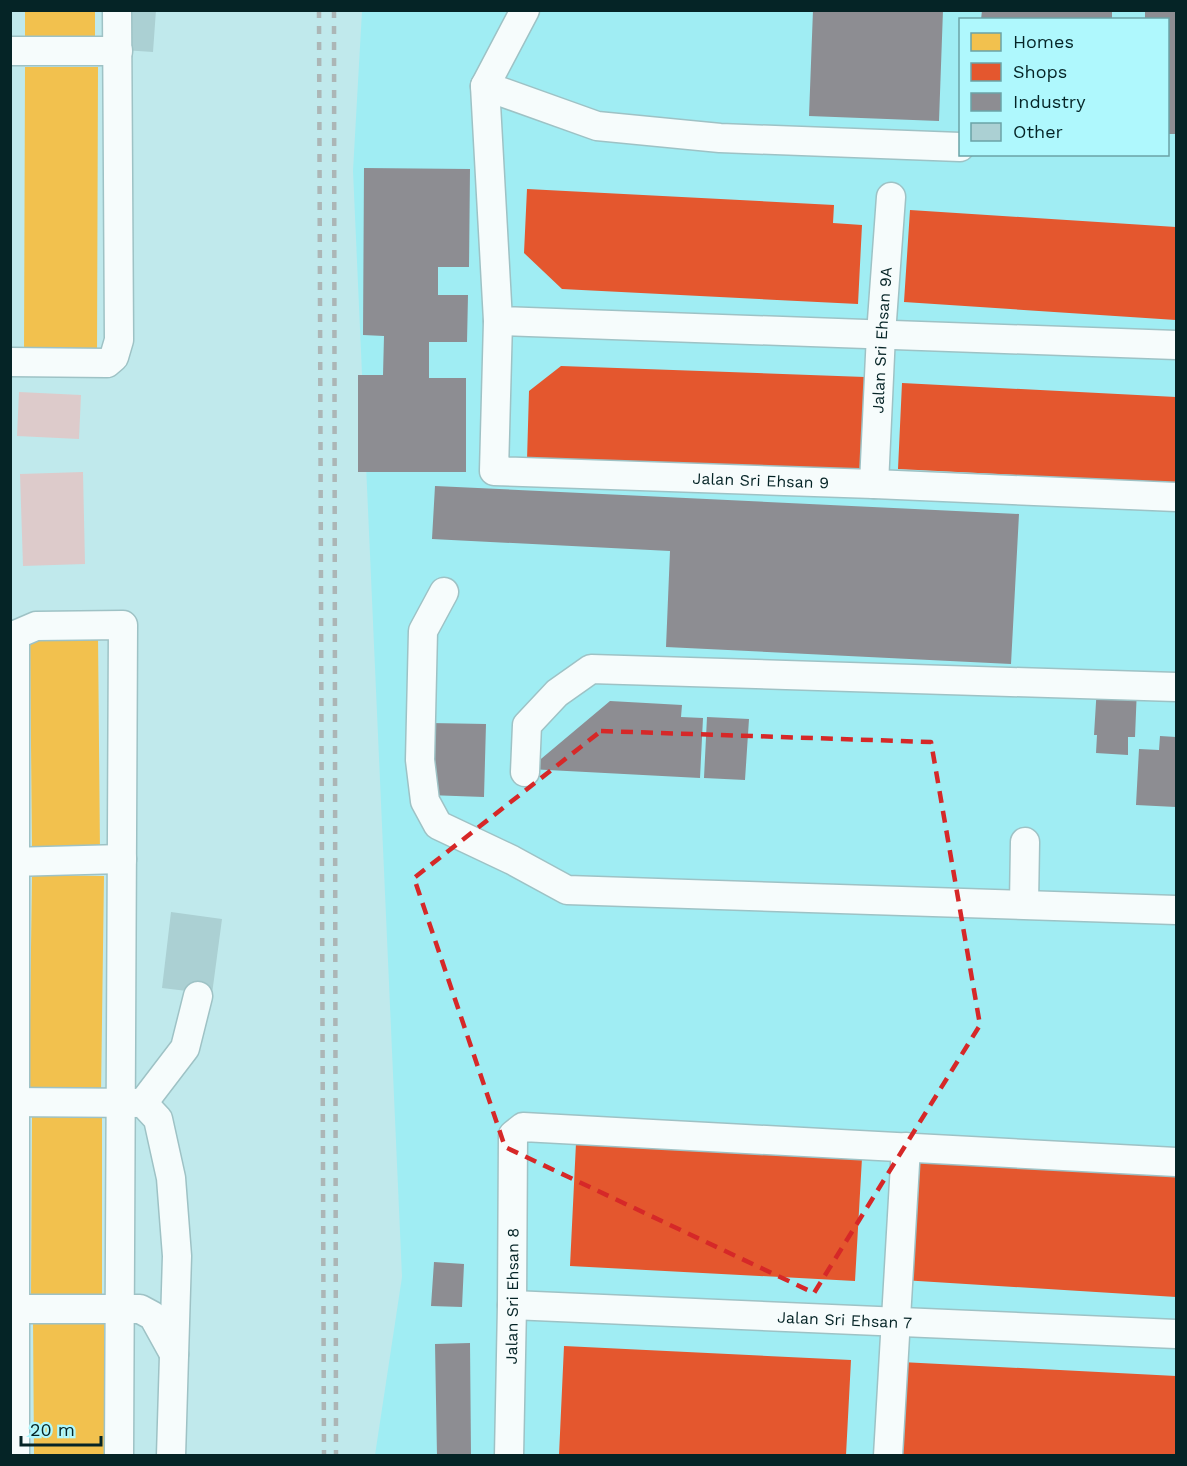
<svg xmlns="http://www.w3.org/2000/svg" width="1187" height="1466" viewBox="0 0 1187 1466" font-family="'Work Sans',sans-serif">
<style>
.built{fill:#a0edf3;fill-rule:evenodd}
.green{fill:#ddcbcb}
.homes{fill:#f2c14e}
.shops{fill:#e4572e}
.industry{fill:#8d8d92}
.building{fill:#abd0d3}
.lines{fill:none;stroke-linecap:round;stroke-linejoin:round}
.minor-casing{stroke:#9ec2c5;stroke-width:31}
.minor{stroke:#f6fcfc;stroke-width:28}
.rail{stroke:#acb6b6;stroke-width:4.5;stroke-dasharray:8 8;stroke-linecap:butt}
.marked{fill:none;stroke:#d62828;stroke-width:4.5;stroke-dasharray:12 8;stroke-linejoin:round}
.labels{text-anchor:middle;stroke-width:6;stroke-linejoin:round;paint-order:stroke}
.street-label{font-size:16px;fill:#052426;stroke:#aff8fd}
</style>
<rect width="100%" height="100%" fill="#c0e9ec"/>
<path class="built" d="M362,11h814v1444h-801l27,-178 -49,-1106zM960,20h208v134h-208z"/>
<path class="green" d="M19,392l62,3 -2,44 -62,-3z
M83,472l2,92 -62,2 -3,-92z"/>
<path class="homes" d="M25,10h70v34h-70z
M25,67h73l-1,290h-73z
M98,635l2,218h-68l-2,-217z
M32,875l72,1 -3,218 -72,-1z
M32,1115h70v180l-71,1z
M33,1319h71v136h-70z"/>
<path class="shops" d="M527,189l307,16 -1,18 29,2 -4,79 -296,-15 -38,-36z
M910,210l266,17v93l-272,-18z
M561,366l304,11 -4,95 -334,-12 2,-69z
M902,383l274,14v86l-278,-14z
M576,1143l286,15 -7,123 -285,-15z
M910,1160l266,16v121l-274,-17z
M564,1346l287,14 -5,95h-287z
M901,1362l275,14v79h-279z"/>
<path class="industry" d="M813,10h130l-4,111 -130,-5z
M982,10h130v10h-131z
M1145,10h31v124h-8v-114h-23z
M364,168l106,1 -1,98h-31v28h30l-1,47h-38v36h37v94h-108v-97h25l1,-39 -21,-1z
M435,486l584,28 -8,150 -345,-17 4,-96 -238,-12z
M1097,686l40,2 -2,49h-7v18l-32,-2 1,-18h-3z
M610,701l72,4 -1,12 22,1 -3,60 -171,-9z
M707,717l42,2 -4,61 -41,-2z
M430,723l56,1 -2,73 -56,-2z
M1160,736l16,1v70l-40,-2 3,-56 20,1z
M434,1262l30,2 -2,43 -31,-1z
M470,1343l1,113h-34l-2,-112z"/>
<path class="building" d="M126,10h30l-3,42 -30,-2z
M171,912l51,7 -10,75 -50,-6z"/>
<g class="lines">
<defs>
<g id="minor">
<path d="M525,10l-40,76 13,235 678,24"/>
<path d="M10,51h108"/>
<path d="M485,86l112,40 123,12 240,9"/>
<path id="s1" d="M498,321l-4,150 380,13 302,13"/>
<path d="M10,362l97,1 7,-6 5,-17 -2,-330"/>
<path id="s2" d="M874,484l7,-150 10,-137"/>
<path d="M444,592l-21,39 -3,129 5,41 13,24 74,35 55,30 609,20"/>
<path d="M10,635h5v821"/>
<path d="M15,635l21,-9 87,-1 -4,831"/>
<path d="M525,772l2,-47 30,-32 34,-24 585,18"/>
<path d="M10,862l112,-3"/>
<path d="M1024,904l1,-62"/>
<path d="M10,1102l133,1 15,16 13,59 6,78 -6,200"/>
<path d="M143,1103l42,-55 13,-52"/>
<path id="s3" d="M512,1305l664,29"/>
<path d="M10,1309h130l13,7 21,38"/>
<path id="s4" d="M509,1456l3,-151 1,-170 10,-8 653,35"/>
<path d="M888,1456l18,-309"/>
</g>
</defs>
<use href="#minor" class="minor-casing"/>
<use href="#minor" class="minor"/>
<path class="rail" d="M319,10l5,1446
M334,10l2,1446"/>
</g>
<path class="marked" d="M601,731l330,11 49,283 -166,268 -309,-146 -91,-269z"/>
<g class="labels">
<g class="street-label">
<text dy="6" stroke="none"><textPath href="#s2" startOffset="144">Jalan Sri Ehsan 9A</textPath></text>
<text dy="6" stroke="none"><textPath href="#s1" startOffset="417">Jalan Sri Ehsan 9</textPath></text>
<text dy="6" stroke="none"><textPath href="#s4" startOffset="160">Jalan Sri Ehsan 8</textPath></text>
<text dy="6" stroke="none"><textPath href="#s3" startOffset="333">Jalan Sri Ehsan 7</textPath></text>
</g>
</g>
<rect width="1187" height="1466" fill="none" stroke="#052426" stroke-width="24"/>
<rect x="959" y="18" width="210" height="138" fill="#aff8fd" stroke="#6ba3a7" stroke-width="1.5"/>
<rect x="971" y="33" width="30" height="18" fill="#f2c14e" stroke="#6ba3a7" stroke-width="1.5"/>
<text x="1013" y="48" font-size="18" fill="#052426">Homes</text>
<rect x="971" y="63" width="30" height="18" fill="#e4572e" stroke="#6ba3a7" stroke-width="1.5"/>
<text x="1013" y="78" font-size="18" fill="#052426">Shops</text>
<rect x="971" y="93" width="30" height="18" fill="#8d8d92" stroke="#6ba3a7" stroke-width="1.5"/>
<text x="1013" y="108" font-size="18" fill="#052426">Industry</text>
<rect x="971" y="123" width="30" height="18" fill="#abd0d3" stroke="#6ba3a7" stroke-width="1.5"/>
<text x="1013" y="138" font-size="18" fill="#052426">Other</text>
<path d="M21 1436v9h80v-9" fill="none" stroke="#052426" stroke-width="3"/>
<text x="30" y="1436" font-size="18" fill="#052426" stroke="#aff8fd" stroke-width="4.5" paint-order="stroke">20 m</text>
</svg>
